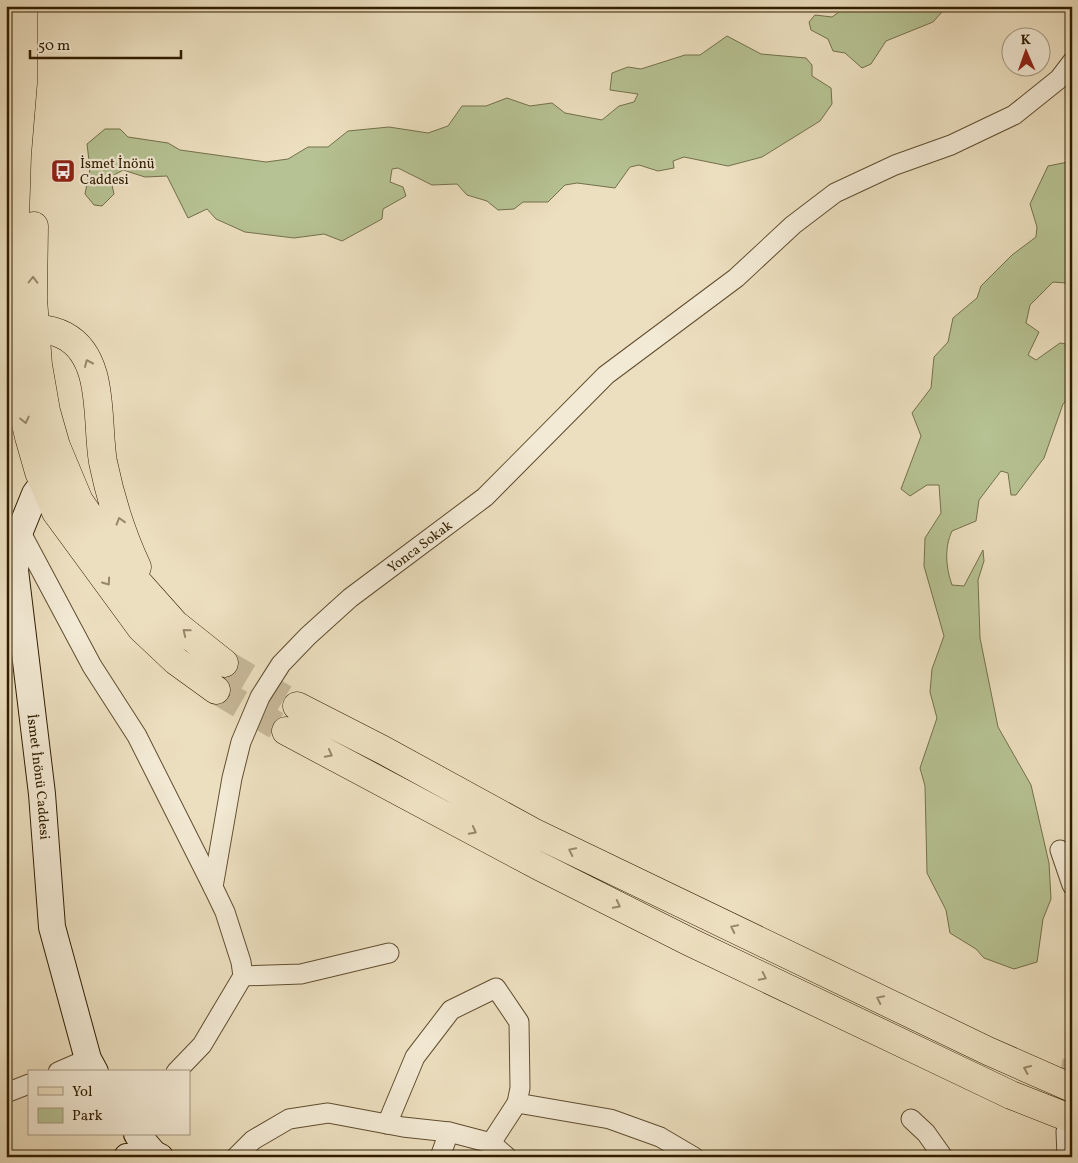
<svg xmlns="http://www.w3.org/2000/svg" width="1078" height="1163" viewBox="0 0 1078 1163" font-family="Vollkorn,serif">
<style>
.green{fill:#b6c293;stroke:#74704a}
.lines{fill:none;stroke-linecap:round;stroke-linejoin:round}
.street-tunnel{stroke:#c7b899;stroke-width:19;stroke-dasharray:19 9;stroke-linecap:butt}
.primary-tunnel{stroke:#c7b899;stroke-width:28;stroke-dasharray:28 14;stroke-linecap:butt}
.street-casing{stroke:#604e30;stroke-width:21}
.secondary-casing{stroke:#311e00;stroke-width:28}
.primary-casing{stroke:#311e00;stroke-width:29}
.street{stroke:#f3ead5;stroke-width:19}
.secondary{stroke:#f3ead5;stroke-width:26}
.primary{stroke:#ecdfbf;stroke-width:28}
.oneway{stroke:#988869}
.labels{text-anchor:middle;stroke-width:4.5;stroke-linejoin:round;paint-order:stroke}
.poi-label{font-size:14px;fill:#311e00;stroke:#f3ead5;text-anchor:start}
.street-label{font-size:14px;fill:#311e00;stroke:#f3ead5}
</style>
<rect width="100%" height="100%" fill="#ecdfbf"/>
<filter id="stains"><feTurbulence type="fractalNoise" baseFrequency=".004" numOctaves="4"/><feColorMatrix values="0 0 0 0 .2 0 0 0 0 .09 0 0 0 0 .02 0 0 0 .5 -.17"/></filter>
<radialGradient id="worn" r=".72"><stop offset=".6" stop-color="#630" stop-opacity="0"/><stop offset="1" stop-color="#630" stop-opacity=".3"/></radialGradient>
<path class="green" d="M844,6h109l-12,7 -8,9 -47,19 -15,23 -9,4 -17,-15 -12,-2 -5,-12 -17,-9 -2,-8 6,-7 17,2 10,-7z
M727,36l34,18 45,4 6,7v11l19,12 1,16 -12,17 -58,36 -34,9 -44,-9 -11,4 1,7 -16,3 -19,-6 -9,2 -15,21 -38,-5 -12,2 -17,17h-25l-9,7 -16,1 -11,-9 -20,-6 -10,-11 -25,1 -34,-17 -6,1 -2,13 13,5 3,9 -23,13 -1,10 -40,22 -18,-7 -30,4 -49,-6 -29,-13 -9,-10 -19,9 -21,-42 -22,1 -22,-7 -9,5 -3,6 3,13 -12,12 -8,-1 -9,-11 5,-25 -3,-25 18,-15h15l8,8 40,6 12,7 86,12 22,-3 20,-12h20l20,-16 41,-4 39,6 20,-7 14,-20h24l21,-8 23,8 22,-3 13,10 37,7 17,-14 15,-4 4,-8 -28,-4 2,-17 16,-6 13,2 44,-14h15z
M1072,157v138l-6,-12 -13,-1 -23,23 -4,18 13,9 -11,23 8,5 24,-17 12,2v50l-9,9 -19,54 -28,37h-5l-3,-22 -7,-2 -22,29 -3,21 -24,10c-8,17 -6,37 0,54l12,1 19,-36 1,11 -6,19 2,58 18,89 33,58 18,78 2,36 -8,20 -6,43 -23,7 -30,-11 -8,-9 -26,-16 -4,-23 -19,-37 -2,-87 -5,-18 17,-50 -7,-26 2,-23 12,-33 -20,-70 1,-28 16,-25 -2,-28h-12l-17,11 -9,-7 20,-53 -9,-23 19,-25 3,-31 14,-15 5,-24 24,-20 4,-12 31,-31 24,-18 1,-10 -7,-23 18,-38 20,-4z"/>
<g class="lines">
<path class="street-tunnel" d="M1066,1127l-1,-25 7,-42"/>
<path class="primary-tunnel" d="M224,663l73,43
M216,690l70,41"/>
<defs>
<g id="street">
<path d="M20,531l72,135 45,70 76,151 12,25 16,50 2,14 -41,69 -26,27"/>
<path d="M1060,850l12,35"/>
<path id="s1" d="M213,887l19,-109 9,-36 19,-45 21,-33 27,-28 42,-38 135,-101 121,-122 130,-97 57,-53 42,-32 60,-28 56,-20 63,-30 45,-36 13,-17"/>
<path d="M243,976l58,-2 88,-21"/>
<path d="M58,1072l30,-13"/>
<path d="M6,1093l23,-9"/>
<path d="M517,1103l93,16 50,18 34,20"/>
<path d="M911,1119l15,14 17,24"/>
<path d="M387,1124l28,-67 36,-47 45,-22 23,34 1,66 -3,15 -26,40"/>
<path d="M1066,1131l1,26"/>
<path d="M236,1157l17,-17 36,-21 39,-6 75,14 46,5 42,11 16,14"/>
<path d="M440,1157l9,-25"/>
</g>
<g id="secondary">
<path id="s2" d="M43,483l-8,11 -15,37 -5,39 27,224 10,133 36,132 7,13"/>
<path d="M137,1134l17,20 6,3"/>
<path d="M127,1157l27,-3"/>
</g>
<path id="primary" d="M23,6v77l-6,72 -5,158 7,81 10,43 10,35 17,40 85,116 35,33 40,29
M34,226l-1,73 5,66 8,46 10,35 23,55 47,68 49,55 49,39
M18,335c19,-7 29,-8 47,1 41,22 31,87 38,126 7,34 19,73 34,105
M297,706l86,44 150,82 455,219 84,37
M286,731l251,134 153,77 321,153 61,24"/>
</defs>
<use href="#street" class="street-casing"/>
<use href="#secondary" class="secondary-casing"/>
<use href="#primary" class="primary-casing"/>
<use href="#street" class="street"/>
<use href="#secondary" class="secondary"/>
<use href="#primary" class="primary"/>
</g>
<defs><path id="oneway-chevron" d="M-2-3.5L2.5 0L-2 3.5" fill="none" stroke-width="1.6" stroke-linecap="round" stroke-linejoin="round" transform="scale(1.25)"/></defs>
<g class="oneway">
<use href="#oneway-chevron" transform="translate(33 280) rotate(-89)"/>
<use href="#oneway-chevron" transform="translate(88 363) rotate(-114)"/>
<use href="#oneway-chevron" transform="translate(25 420) rotate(77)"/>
<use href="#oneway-chevron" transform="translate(120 521) rotate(-107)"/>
<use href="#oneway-chevron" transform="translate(107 582) rotate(54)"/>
<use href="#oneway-chevron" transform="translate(186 632) rotate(-141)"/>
<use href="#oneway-chevron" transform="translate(329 754) rotate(28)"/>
<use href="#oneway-chevron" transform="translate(473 831) rotate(28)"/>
<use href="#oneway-chevron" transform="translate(572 851) rotate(-154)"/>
<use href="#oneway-chevron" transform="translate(617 905) rotate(27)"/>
<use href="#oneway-chevron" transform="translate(734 928) rotate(-154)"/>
<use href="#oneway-chevron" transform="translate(763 977) rotate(26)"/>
<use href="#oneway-chevron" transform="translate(880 999) rotate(-154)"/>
<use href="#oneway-chevron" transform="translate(1027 1069) rotate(-156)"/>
</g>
<defs>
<symbol id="bus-square" viewBox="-11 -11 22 22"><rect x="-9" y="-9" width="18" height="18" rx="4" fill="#8f2418" stroke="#f3ead5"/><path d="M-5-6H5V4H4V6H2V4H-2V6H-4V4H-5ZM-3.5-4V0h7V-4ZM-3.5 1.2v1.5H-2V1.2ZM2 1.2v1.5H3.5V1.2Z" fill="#fff"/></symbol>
</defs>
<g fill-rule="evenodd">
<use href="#bus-square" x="49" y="157" width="28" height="28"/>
</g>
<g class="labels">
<g class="poi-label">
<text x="80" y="168">İsmet İnönü<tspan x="80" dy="16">Caddesi</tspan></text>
</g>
<g class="street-label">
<text dy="5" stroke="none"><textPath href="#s1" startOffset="418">Yonca Sokak</textPath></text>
<text dy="5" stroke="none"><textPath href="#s2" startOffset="301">İsmet İnönü Caddesi</textPath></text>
</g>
</g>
<rect width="1078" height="1163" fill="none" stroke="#ecdfbf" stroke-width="25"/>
<rect x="8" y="8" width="1063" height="1148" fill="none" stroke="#311e00" stroke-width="2.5"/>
<rect x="12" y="12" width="1053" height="1138" fill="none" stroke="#311e00"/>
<rect x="28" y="1070" width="162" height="65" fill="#f3ead5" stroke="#a59880"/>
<rect x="38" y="1087" width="25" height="8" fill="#ecdfbf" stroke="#a59880"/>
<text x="72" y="1096" font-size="15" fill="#311e00">Yol</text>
<rect x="38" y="1108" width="25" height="15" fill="#b6c293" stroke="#a59880"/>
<text x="72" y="1120" font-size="15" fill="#311e00">Park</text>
<g transform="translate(1026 52) rotate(358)"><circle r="24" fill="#f3ead5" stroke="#a59880"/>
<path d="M0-4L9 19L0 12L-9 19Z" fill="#8f2418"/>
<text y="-8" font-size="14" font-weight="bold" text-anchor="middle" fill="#311e00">K</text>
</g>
<path d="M30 50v8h151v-8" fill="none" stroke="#311e00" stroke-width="2.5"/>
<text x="38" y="50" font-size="15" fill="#311e00" stroke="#f3ead5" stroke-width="4" paint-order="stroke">50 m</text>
<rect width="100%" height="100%" filter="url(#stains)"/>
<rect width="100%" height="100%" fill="url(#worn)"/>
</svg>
